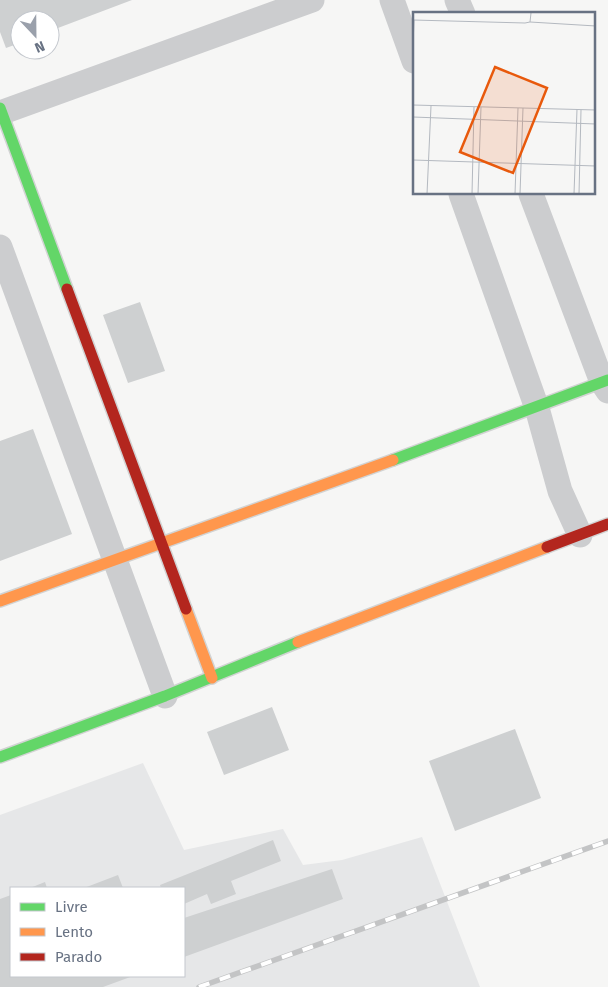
<svg xmlns="http://www.w3.org/2000/svg" width="608" height="987" viewBox="0 0 608 987" font-family="'Fira Sans',sans-serif">
<style>
.built{fill:#e6e7e8;fill-rule:evenodd}
.building{fill:#ced0d1}
.lines{fill:none;stroke-linecap:round;stroke-linejoin:round}
.fast-casing{stroke:#d2d3d3;stroke-width:14}
.slow-casing{stroke:#d2d3d3;stroke-width:14}
.jam-casing{stroke:#d2d3d3;stroke-width:14}
.street{stroke:#cccdcf;stroke-width:25}
.fast{stroke:#63d668;stroke-width:11}
.slow{stroke:#ff974d;stroke-width:11}
.jam{stroke:#b3261e;stroke-width:11}
.rail-casing{stroke:#c3c4c5;stroke-width:5.5}
.rail{stroke:#fff;stroke-width:4;stroke-dasharray:11;stroke-linecap:butt}
.inset-road{fill:none;stroke:#b4b9c0;stroke-width:1}
.view{fill:#e8590c;fill-opacity:0.15;stroke:#e8590c;stroke-width:2.5}
.inset-edge{fill:none;stroke:#687283;stroke-width:2.5}
</style>
<rect width="100%" height="100%" fill="#f6f6f5"/>
<path class="built" d="M143,763l41,87 99,-21 20,36 39,-5 80,-23 58,150h-480v-172zM11,888h173v88h-173z"/>
<path class="building" d="M0,0h132l-82,31v-11h-30v23l-14,5 -6,-16z
M140,302l25,69 -37,12 -25,-68z
M33,429l39,105 -72,27v-120z
M272,707l17,43 -65,25 -17,-43z
M515,729l26,69 -86,33 -26,-70z
M273,840l8,21 -50,20 5,13 -25,10 -4,-10 -23,10v-16h-23l-1,-3z
M332,869l11,30 -159,58v-39z
M118,875l5,13h-39z
M45,882l2,6h-17z
M11,895v81h122l-30,11h-103v-88z"/>
<g class="lines">
<defs>
<path id="fast" d="M0,108l67,181
M393,460l215,-80
M0,757l165,-61 133,-54"/>
<path id="slow" d="M0,601l393,-141
M186,609l26,69
M298,642l249,-95"/>
<path id="jam" d="M67,289l119,320
M547,547l61,-23"/>
</defs>
<use href="#fast" class="fast-casing"/>
<use href="#slow" class="slow-casing"/>
<use href="#jam" class="jam-casing"/>
<path class="street" d="M392,0l22,61
M457,0l6,14
M0,113l312,-113
M461,194l76,214 23,83 20,44
M531,194l71,188 6,9
M0,247l165,449"/>
<use href="#fast" class="fast"/>
<use href="#slow" class="slow"/>
<use href="#jam" class="jam"/>
<defs>
<path id="rail" d="M199,987l409,-146"/>
</defs>
<use href="#rail" class="rail-casing"/>
<use href="#rail" class="rail"/>
</g>
<g transform="translate(413 12)">
<rect width="182" height="182" fill="#f6f6f5"/>
<path class="inset-road" d="M0,8l112,3 5,-1 1,-9M117,10l66,4M0,33l1,-25M0,93l183,5M0,105l183,7M0,148l183,6M14,182l4,-88M59,182l2,-87M65,182l3,-87M102,182l3,-86M107,182l3,-86M161,182l3,-85M166,182l2,-84"/>
<path class="view" d="M82,55l52,21 -34,85 -53,-21z"/>
<rect width="182" height="182" class="inset-edge"/>
</g>
<rect x="10" y="887" width="175" height="90" fill="#ffffff" stroke="#c3c7cd"/>
<rect x="20" y="903" width="25" height="8" fill="#63d668" stroke="#c3c7cd"/>
<text x="55" y="912" font-size="15" fill="#687283">Livre</text>
<rect x="20" y="928" width="25" height="8" fill="#ff974d" stroke="#c3c7cd"/>
<text x="55" y="937" font-size="15" fill="#687283">Lento</text>
<rect x="20" y="953" width="25" height="8" fill="#b3261e" stroke="#c3c7cd"/>
<text x="55" y="962" font-size="15" fill="#687283">Parado</text>
<g transform="translate(35 35) rotate(158)"><circle r="24" fill="#ffffff" stroke="#c3c7cd"/>
<path d="M0-4L9 19L0 12L-9 19Z" fill="#9aa0ab"/>
<text y="-8" font-size="14" font-weight="bold" text-anchor="middle" fill="#687283">N</text>
</g>
</svg>
